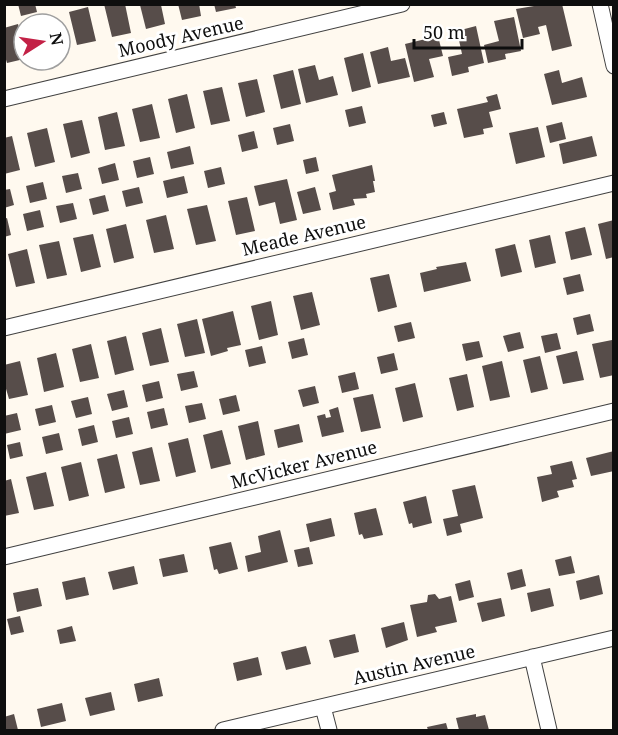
<svg xmlns="http://www.w3.org/2000/svg" width="618" height="735" viewBox="0 0 618 735" font-family="'Noto Serif',serif">
<style>
.building{fill:#574d4a}
.lines{fill:none;stroke-linecap:round;stroke-linejoin:round}
.minor-casing{stroke:#414141;stroke-width:17}
.minor{stroke:#fff;stroke-width:15}
.labels{text-anchor:middle;stroke-width:6;stroke-linejoin:round;paint-order:stroke}
.street-label{font-size:18px;fill:#0e0e0e;stroke:#fff}
</style>
<rect width="100%" height="100%" fill="#fff9ef"/>
<path class="building" d="M18,4h17l2,8 -16,4z
M104,4h21l6,29 -19,4z
M178,4h21l2,12 -19,4z
M214,4h21l1,4 -20,4z
M546,4h16l10,42 -20,5 -6,-26 -8,2 2,7 -17,4 -7,-29z
M140,5h21l4,19 -19,5z
M88,7l8,34 -19,4 -8,-33z
M53,16l2,8h-21l-1,-3z
M514,17l7,34 -16,3 1,5 -18,4 -4,-18 15,-4 -5,-20z
M18,24l6,24v11l-17,4 -3,-10v-25z
M476,26l8,37 -16,4 1,5 -17,4 -4,-19 14,-3 -5,-23z
M438,36l5,20 -14,3 5,18 -20,5 -9,-38z
M388,47l3,14 14,-3 5,19 -32,7 -8,-32z
M363,53l8,34 -19,5 -8,-34z
M315,65l4,15 14,-4 5,19 -32,8 -8,-34z
M293,70l8,34 -20,5 -8,-34z
M559,70l3,13 20,-6 5,20 -35,8 -8,-31z
M257,79l8,33 -19,5 -8,-34z
M222,87l8,34 -19,4 -8,-34z
M187,94l8,34 -19,5 -8,-34z
M497,94l4,15 -12,3 4,15 -10,2 1,5 -20,4 -7,-29 31,-7 -2,-5z
M152,104l8,34 -20,4 -8,-33z
M362,106l4,17 -17,4 -4,-17z
M117,112l8,34 -20,4 -7,-33z
M444,112l3,12 -13,3 -3,-12z
M82,120l8,33 -19,5 -8,-34z
M562,122l4,17 -16,4 -4,-17z
M290,124l4,17 -17,4 -4,-17z
M538,127l7,30 -29,7 -7,-31z
M47,128l8,34 -20,5 -8,-34z
M254,131l4,17 -16,4 -4,-17z
M12,136l8,34 -16,4v-36z
M592,136l5,20 -34,8 -4,-20z
M190,146l4,18 -23,5 -4,-17z
M150,157l4,17 -17,4 -4,-17z
M316,157l3,14 -13,3 -3,-14z
M115,163l4,17 -17,4 -4,-16z
M372,165l3,16h-2l2,11 -9,2 1,4 -14,1 2,6 -22,5 -4,-17 7,-2 -4,-16z
M221,167l4,17 -17,4 -4,-17z
M78,173l4,16 -16,4 -4,-17z
M184,176l4,17 -21,5 -4,-17z
M287,179l10,41 -17,4 -5,-22 -16,4 -5,-20z
M43,182l4,17 -17,4 -4,-17z
M139,187l4,16 -17,4 -4,-16z
M315,187l6,23 -18,4 -6,-22z
M10,189l4,16 -10,3v-18z
M105,195l4,16 -16,4 -4,-16z
M247,197l8,34 -19,4 -8,-34z
M73,203l4,16 -17,4 -4,-17z
M207,205l9,36 -20,4 -9,-36z
M40,210l4,17 -17,4 -4,-17z
M166,215l8,34 -20,4 -8,-33z
M7,218l4,17 -7,2v-18z
M614,220v37l-8,2 -8,-35z
M126,224l8,34 -20,5 -8,-34z
M585,227l7,28 -21,5 -6,-28z
M93,234l8,33 -20,5 -8,-34z
M550,235l6,28 -21,5 -6,-28z
M59,241l8,34 -20,4 -8,-34z
M515,244l7,28 -21,5 -6,-28z
M27,249l8,34 -19,4 -8,-33z
M466,262l5,19 -47,11 -4,-19 17,-4 -1,-2z
M389,274l8,33 -19,5 -8,-34z
M580,274l4,17 -17,4 -4,-17z
M312,292l8,33 -19,5 -8,-34z
M271,301l7,34 -19,5 -8,-34z
M233,311l8,34 -14,3 1,3 -17,5 -9,-37z
M590,314l4,17 -17,4 -4,-17z
M197,319l8,34 -20,4 -8,-33z
M411,322l4,16 -17,4 -4,-16z
M161,328l8,34 -19,4 -8,-33z
M520,332l4,16 -16,4 -5,-16z
M557,333l4,16 -16,4 -4,-17z
M126,336l8,34 -19,5 -8,-34z
M304,338l4,17 -16,4 -4,-17z
M612,340l2,35 -14,3 -8,-34z
M479,341l4,16 -17,4 -4,-17z
M91,344l8,34 -19,4 -8,-33z
M262,346l4,17 -17,4 -4,-17z
M577,351l7,29 -21,4 -7,-28z
M56,353l8,34 -20,5 -7,-34z
M394,353l4,17 -17,4 -4,-17z
M540,356l8,33 -17,4 -8,-33z
M20,361l8,34 -19,4 -5,-17v-17z
M502,361l8,36 -20,4 -8,-35z
M194,371l4,16 -17,4 -4,-17z
M355,372l4,17 -17,4 -4,-17z
M467,374l7,33 -17,4 -8,-33z
M159,381l4,17 -17,4 -4,-17z
M415,383l8,34 -20,5 -8,-34z
M315,386l4,17 -16,4 -5,-17z
M124,390l4,17 -16,4 -5,-17z
M373,394l8,34 -20,4 -8,-34z
M236,395l4,16 -17,4 -4,-16z
M88,397l4,17 -16,4 -5,-17z
M202,403l4,16 -17,4 -4,-17z
M52,405l4,17 -17,4 -4,-17z
M338,407l6,25 -22,5 -5,-21 8,-2 1,4 5,-1 -2,-7z
M164,408l4,17 -17,4 -4,-17z
M17,413l4,17 -17,4v-18z
M129,417l4,17 -17,4 -4,-17z
M258,421l7,34 -19,5 -8,-34z
M299,424l4,18 -25,6 -4,-18z
M94,425l4,17 -16,4 -4,-17z
M222,430l9,34 -20,5 -8,-34z
M59,433l4,17 -17,4 -4,-17z
M188,438l8,34 -20,5 -8,-34z
M20,442l3,14 -13,3 -3,-14z
M152,447l8,34 -20,4 -8,-33z
M614,451v20l-23,5 -5,-18z
M117,454l8,34 -20,5 -8,-34z
M572,461l5,18 -5,1 2,7 -17,4 2,6 -17,5 -5,-25 15,-3 -2,-8z
M81,462l8,34 -20,5 -8,-34z
M46,472l8,34 -20,4 -8,-33z
M11,479l8,34 -15,3v-35z
M475,485l8,33 -23,6 2,8 -15,4 -4,-17 15,-3 -6,-26z
M426,496l6,27 -19,5 -1,-5 -3,1 -6,-22z
M376,508l7,27 -19,4 -2,-5 -3,1 -5,-22z
M331,518l4,18 -25,6 -4,-18z
M280,530l8,32 -40,10 -3,-16 16,-4 -3,-16z
M231,542l7,27 -19,5 -2,-5 -3,1 -5,-23z
M309,547l4,17 -15,3 -4,-17z
M184,554l4,18 -25,5 -4,-18z
M571,556l4,17 -16,3 -4,-16z
M134,566l4,18 -25,6 -5,-18z
M522,569l4,17 -15,4 -4,-17z
M599,575l4,19 -23,6 -4,-19z
M85,577l4,18 -23,5 -4,-18z
M470,580l4,17 -15,4 -4,-17z
M38,588l4,18 -25,6 -4,-19z
M550,588l4,18 -23,6 -4,-19z
M435,594l4,5 12,-3 6,26 -22,5 2,5 -20,5 -7,-32 17,-3 1,-7z
M501,598l4,18 -23,6 -5,-19z
M20,616l4,16 -13,3 -4,-16z
M404,622l4,18 -22,8 -5,-20z
M72,626l4,15 -16,3 -3,-14z
M355,634l4,18 -25,6 -5,-18z
M306,646l5,18 -25,6 -5,-18z
M258,657l4,18 -25,6 -4,-18z
M159,678l4,18 -25,6 -4,-18z
M111,692l4,18 -25,6 -5,-18z
M62,703l4,18 -25,6 -4,-18z
M14,714l4,16h-14v-13z
M476,714v3l9,-2 4,15h-30l-3,-12z
M446,723l2,7h-20l-1,-3z"/>
<g class="lines">
<defs>
<path id="minor" d="M600,4l14,62
M4,99l398,-95
M4,328l610,-145
M4,557l610,-146
M532,657l17,73
M323,707l6,23
M223,730l391,-92"/>
</defs>
<use href="#minor" class="minor-casing"/>
<use href="#minor" class="minor"/>
</g>
<g class="labels">
<g class="street-label">
<text transform="translate(181 37) rotate(-13)" y="6">Moody Avenue</text>
<text transform="translate(304 236) rotate(-13)" y="6">Meade Avenue</text>
<text transform="translate(304 465) rotate(-14)" y="6">McVicker Avenue</text>
<text transform="translate(414 665) rotate(-13)" y="6">Austin Avenue</text>
</g>
</g>
<rect width="618" height="735" fill="none" stroke="#0e0e0e" stroke-width="12"/>
<g transform="translate(42 42) rotate(78)"><circle r="28" fill="#ffffff" stroke="#9f9f9f" stroke-width="1.5"/>
<path d="M0-4.5L10 22L0 15L-10 22Z" fill="#c32146"/>
<text y="-9" font-size="16" font-weight="bold" text-anchor="middle" fill="#0e0e0e">N</text>
</g>
<path d="M414 39v9h108v-9" fill="none" stroke="#0e0e0e" stroke-width="3"/>
<text x="423" y="39" font-size="18" fill="#0e0e0e" stroke="#ffffff" stroke-width="4.5" paint-order="stroke">50 m</text>
</svg>
